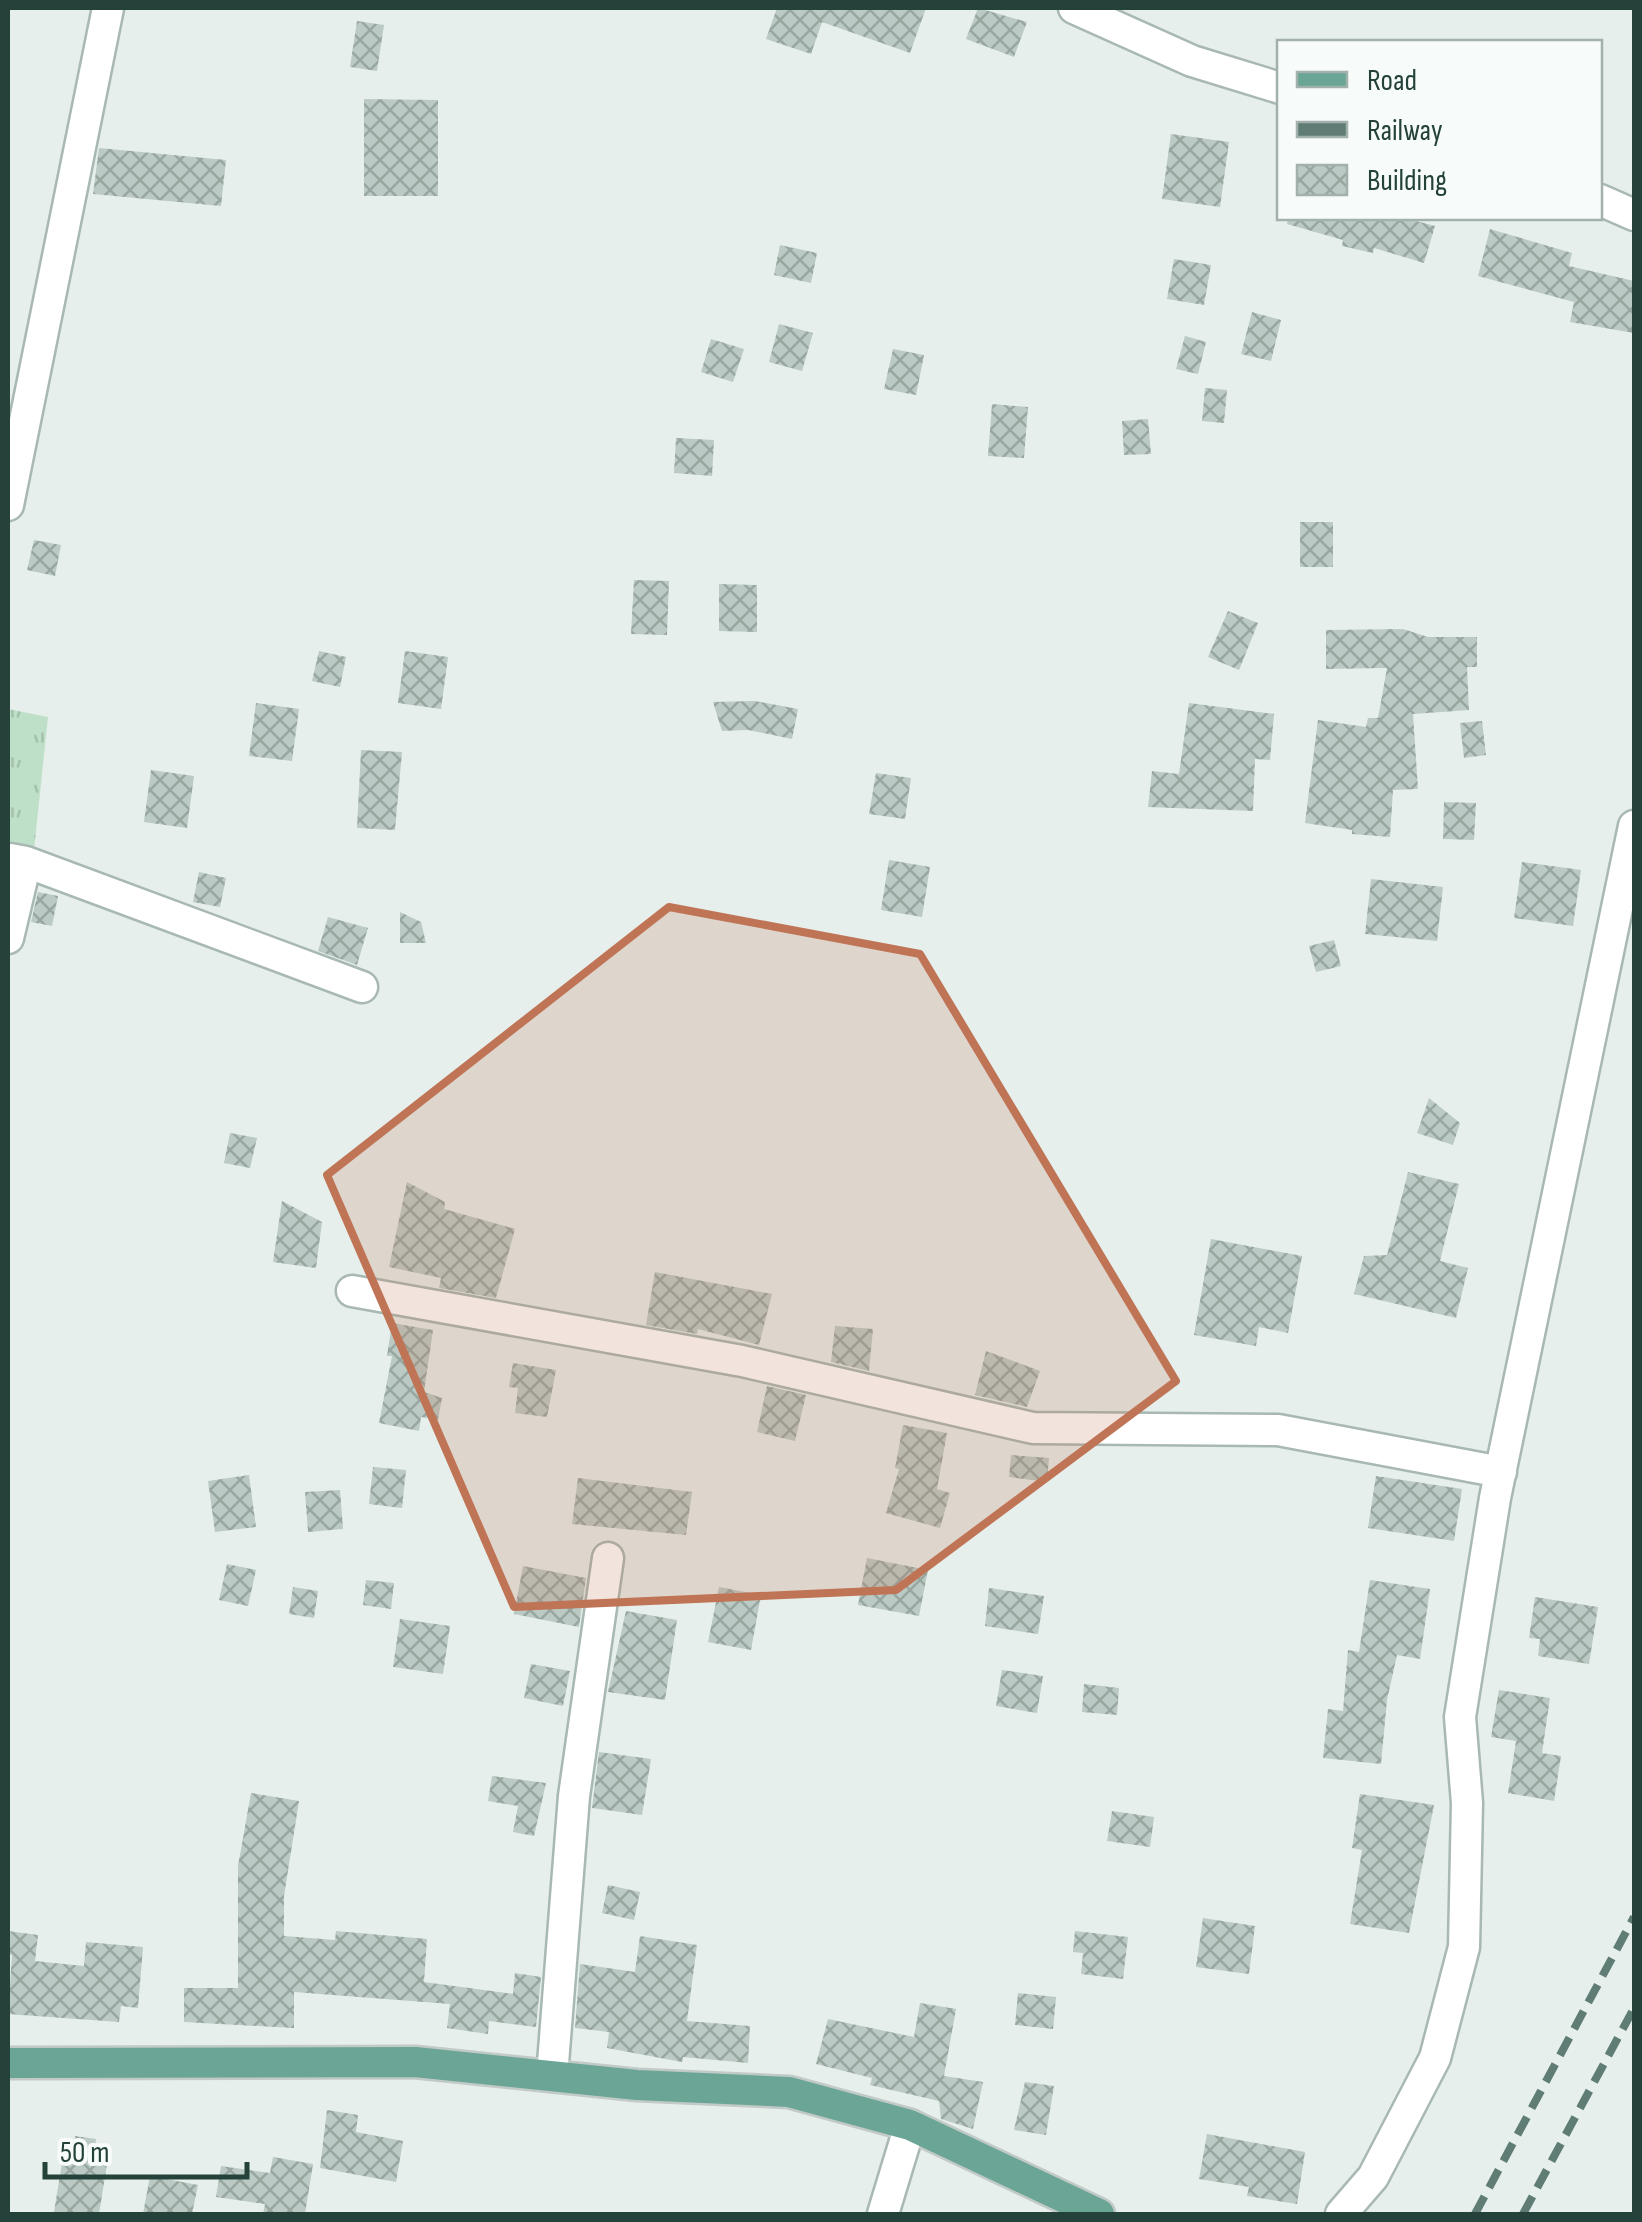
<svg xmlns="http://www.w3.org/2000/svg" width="1642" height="2222" viewBox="0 0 1642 2222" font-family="'Sofia Sans Condensed',sans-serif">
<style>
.grass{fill:url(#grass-tufts)}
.building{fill:url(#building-cross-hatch)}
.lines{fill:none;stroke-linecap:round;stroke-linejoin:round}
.minor-casing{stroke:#a8b8b2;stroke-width:35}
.major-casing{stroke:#c2cac8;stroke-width:35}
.minor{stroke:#fff;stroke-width:30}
.major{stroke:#6aa596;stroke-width:30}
.rail{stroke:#5f7d75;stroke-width:8;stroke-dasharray:20 10;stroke-linecap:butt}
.marked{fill:#c07456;fill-opacity:0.2;stroke:#c07456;stroke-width:8;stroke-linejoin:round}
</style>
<defs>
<pattern id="grass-tufts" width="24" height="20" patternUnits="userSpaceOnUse" patternTransform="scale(2.5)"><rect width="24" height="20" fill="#bfe0c8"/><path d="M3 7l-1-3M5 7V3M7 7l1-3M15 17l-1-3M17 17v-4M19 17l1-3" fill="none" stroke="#a4c1ad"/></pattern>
<pattern id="building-cross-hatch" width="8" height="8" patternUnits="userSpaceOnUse" patternTransform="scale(2.5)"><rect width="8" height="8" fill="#bbcac4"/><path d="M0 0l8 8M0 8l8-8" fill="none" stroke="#98a6a0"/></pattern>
</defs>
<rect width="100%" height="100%" fill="#e6efeb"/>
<path class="grass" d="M8,709l40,8 -14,133 -26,-5z"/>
<path class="building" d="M777,8h149l-16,45 -88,-31 -11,32 -45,-15z
M978,8l49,14 -13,35 -48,-18z
M357,21l27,4 -7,46 -27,-4z
M364,99l74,1v96h-74z
M1171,134l58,8 -9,65 -58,-8z
M99,148l127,12 -5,46 -128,-12z
M1288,218h117l30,8 -11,37 -50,-15 -1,5 -31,-7 1,-6 -56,-16z
M1490,229l82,24 -3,13 65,15v52l-64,-11 4,-20 -96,-26z
M780,245l37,8 -6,30 -37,-8z
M1174,259l37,6 -7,40 -37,-6z
M1252,312l29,8 -10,41 -30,-7z
M779,324l34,9 -11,38 -33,-9z
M1185,336l21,6 -8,32 -22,-5z
M711,339l33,10 -11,33 -32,-10z
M893,349l31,6 -8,40 -32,-6z
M1205,388l22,2 -3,33 -22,-2z
M992,404l36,3 -4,51 -36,-2z
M1148,419l3,35 -27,1 -2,-34z
M676,438l38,2 -2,36 -38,-3z
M1300,522h33v45h-33z
M34,540l27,5 -6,31 -28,-6z
M634,580l35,1 -2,54 -36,-1z
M719,584l38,1v47l-38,-1z
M1228,611l30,12 -19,47 -31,-13z
M1403,629l25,8h49v30h-10l2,43 -56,4 5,75 -25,1 -3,47 -38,-3v-4l-47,-7 13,-103 48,7 2,-9h10l9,-50 -61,1v-39z
M319,651l27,6 -6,30 -28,-6z
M405,651l43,6 -7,52 -43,-6z
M755,701l43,8 -6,30 -44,-9 -26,1 -9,-29z
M256,703l43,6 -7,52 -43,-5z
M1189,703l85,11 -4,46 -15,-1 -2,52 -105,-4 4,-36 27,3z
M1482,721l4,34 -22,3 -4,-35z
M361,750l41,2 -7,78 -38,-2z
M151,770l43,6 -7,52 -43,-6z
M876,773l35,5 -6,41 -36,-5z
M1444,802l32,1 -2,37 -31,-1z
M889,860l41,7 -8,50 -41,-7z
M1522,862l59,8 -8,56 -59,-8z
M199,872l27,6 -6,29 -27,-5z
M1371,879l72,8 -6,54 -72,-7z
M38,892l20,4 -6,30 -21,-4z
M400,912l21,10 5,21h-26z
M328,917l40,11 -11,37 -39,-14z
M1334,940l7,26 -25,6 -7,-26z
M1429,1098l31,25 -7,22 -36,-12z
M230,1133l27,5 -7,30 -26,-5z
M1408,1172l51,12 -19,77 28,7 -12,50 -102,-24 10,-38 23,-1z
M407,1182l38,20 -1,7 71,20 -19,69 -57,-10 2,-10 -52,-11z
M282,1201l40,21 -6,46 -43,-6z
M1211,1239l91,17 -14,77 -29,-6 -3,19 -62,-11z
M655,1272l117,22 -13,51 -61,-16 -1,5 -51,-9z
M392,1323l41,7 -9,62 18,6 -4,22 -17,-3 -2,14 -40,-8 13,-67h-5z
M835,1326l38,3 -4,42 -38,-9z
M986,1351l54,20 -13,36 -52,-12z
M513,1363l43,7 -9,47 -32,-4 3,-25 -9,-1z
M767,1386l39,9 -11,46 -38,-9z
M903,1425l44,8 -10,56 13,4 -10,35 -54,-15 13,-44 -4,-1z
M1011,1455l38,3 -2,24 -38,-5z
M373,1467l33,3 -4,38 -33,-4z
M249,1475l7,52 -41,5 -7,-51z
M1376,1476l86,13 -8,52 -86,-13z
M578,1478l114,14 -6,43 -114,-11z
M340,1490l3,39 -35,3 -3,-40z
M867,1558l61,12 -9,46 -61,-11z
M227,1564l29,6 -8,36 -29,-6z
M523,1566l63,12 -7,49 -65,-13z
M366,1580l28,3 -3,26 -28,-4z
M1370,1580l60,9 -10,70 -23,-4 -10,45 -6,64 -58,-6 5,-49 15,2 5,-61 11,2z
M293,1587l25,4 -4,27 -25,-4z
M719,1587l42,8 -10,55 -43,-8z
M989,1588l55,8 -6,38 -53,-8z
M1535,1597l63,10 -9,57 -51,-8 2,-17 -11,-1z
M626,1611l51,9 -12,80 -57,-8z
M400,1619l50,7 -7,48 -50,-7z
M531,1664l39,7 -7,35 -39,-8z
M1002,1670l41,6 -6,37 -41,-7z
M1084,1684l35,4 -2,27 -35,-3z
M1499,1690l51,8 -8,55 19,3 -7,45 -46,-8 8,-52 -25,-4z
M599,1752l52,7 -9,56 -50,-7z
M492,1776l54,7 -12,53 -21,-4 5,-26 -30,-5z
M251,1793l48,8 -15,95v40l51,4 1,-9 91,8 -3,43 89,12 2,-21 26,4 -5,50 -47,-6 -1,13 -41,-6 3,-24 -156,-12v36l-110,-6v-34h54v-122z
M1360,1794l74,11 -25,128 -59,-9 12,-74 -10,-2z
M1112,1811l42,6 -4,30 -43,-6z
M608,1885l32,7 -6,28 -32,-7z
M1203,1918l52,8 -6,48 -53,-7z
M8,1931l30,4 -3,26 49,5 2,-24 57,5 -5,61 -17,-2 -2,16 -111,-8 4,-59 -4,-1z
M1075,1931l53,6 -5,42 -42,-5 2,-21 -10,-1z
M640,1936l57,9 -10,76 63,5 -2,37 -65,-6 -1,5 -75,-14 2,-16 -34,-4 5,-64 55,8z
M1018,1993l38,4 -3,32 -38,-4z
M920,2003l36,6 -12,67 39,6 -10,47 -32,-10 -2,-18 -69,-16 2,-7 -56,-14 12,-45 86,18z
M1025,2082l29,4 -8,49 -32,-5z
M327,2110l31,5 -2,17 47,9 -7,41 -76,-14z
M1207,2134l98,18 -8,52 -50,-8 2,-9 -50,-8z
M75,2136l21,3 -3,23 14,2 -8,50 -45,-2 9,-55 9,2z
M273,2157l40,7 -8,50h-42l2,-10 -49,-7 5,-31 49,7z
M150,2176l48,9 -6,29h-49z"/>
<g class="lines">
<defs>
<path id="minor" d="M1074,8l118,53 88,27
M1600,200l34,15
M8,505l100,-497
M26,862l336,125
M8,938l18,-76 -16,-3
M352,1291l390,70 291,67 245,2 223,42
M552,2076l22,-280 34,-238
M883,2214l27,-89
M1341,2214l32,-37 62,-119 29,-111 3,-144 -7,-86 35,-219 139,-672"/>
<path id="major" d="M8,2063l407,-1 222,23 152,7 121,33 189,89"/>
</defs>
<use href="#minor" class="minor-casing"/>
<use href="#major" class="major-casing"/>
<use href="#minor" class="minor"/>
<use href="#major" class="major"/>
<path class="rail" d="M1475,2214l159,-297
M1523,2214l111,-206"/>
</g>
<path class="marked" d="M669,907l251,47 256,427 -280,209 -382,17 -187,-432z"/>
<rect width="1642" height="2222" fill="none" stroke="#24423a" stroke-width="20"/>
<rect x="1277" y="40" width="325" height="180" fill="#f7fbf9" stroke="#a3b1ad" stroke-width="2.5"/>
<rect x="1297" y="72" width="50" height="15" fill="#6aa596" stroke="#a3b1ad" stroke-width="2.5"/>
<text x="1367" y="90" font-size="30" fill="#24423a">Road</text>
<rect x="1297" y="122" width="50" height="15" fill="#5f7d75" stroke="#a3b1ad" stroke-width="2.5"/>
<text x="1367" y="140" font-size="30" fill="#24423a">Railway</text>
<rect x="1297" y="165" width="50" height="30" fill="url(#building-cross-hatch)" stroke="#a3b1ad" stroke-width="2.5"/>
<text x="1367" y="190" font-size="30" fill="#24423a">Building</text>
<path d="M45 2162v15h202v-15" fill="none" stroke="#24423a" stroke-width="5"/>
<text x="60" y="2162" font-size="30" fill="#24423a" stroke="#f7fbf9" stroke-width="8" paint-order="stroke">50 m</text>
</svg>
